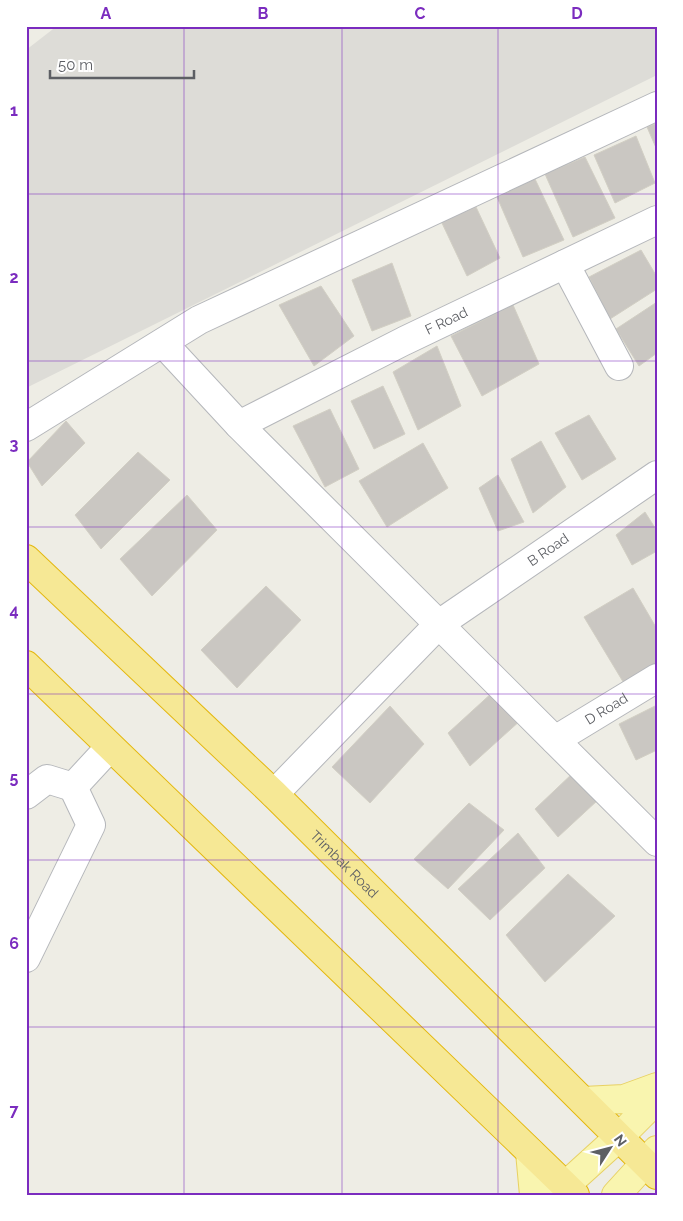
<svg xmlns="http://www.w3.org/2000/svg" width="683" height="1221" viewBox="0 0 683 1221" font-family="Raleway,sans-serif">
<style>
.industrial{fill:#dddcd7}
.building{fill:#cac7c2;stroke:#d2cfc4}
.lines{fill:none;stroke-linecap:round;stroke-linejoin:round}
.minor-casing{stroke:#b5b7bb;stroke-width:30}
.major-casing{stroke:#e8d164;stroke-width:30}
.highway-casing{stroke:#e4b810;stroke-width:30}
.minor{stroke:#fff;stroke-width:28}
.major{stroke:#f9f5af;stroke-width:28}
.highway{stroke:#f6e895;stroke-width:28}
.grid{fill:none;stroke:#7b2cbf;stroke-width:1;stroke-opacity:0.55}
.labels{text-anchor:middle;stroke-width:4;stroke-linejoin:round;paint-order:stroke}
.street-label{font-size:14px;fill:#5d5f64;stroke:#fff}
.neatline{fill:none;stroke:#7b2cbf;stroke-width:2}
.grid-label{font-size:16px;text-anchor:middle;font-weight:bold;fill:#7b2cbf}
</style>
<rect width="100%" height="100%" fill="#eeede5"/>
<path class="industrial" d="M57,26h600v49l-631,313v-338z"/>
<path class="building" d="M657,123v27l-10,-23z
M636,136l19,47 -40,20 -21,-48z
M585,157l30,61 -42,19 -28,-63z
M535,179l29,61 -41,17 -26,-60z
M476,207l24,51 -33,18 -26,-55z
M641,250l16,27v12l-47,30 -21,-42z
M392,263l19,53 -39,15 -20,-51z
M321,286l33,50 -40,30 -35,-61z
M657,302v51l-18,13 -23,-37z
M513,305l26,59 -57,32 -31,-60z
M437,346l24,60 -43,24 -25,-58z
M383,386l22,48 -31,15 -23,-48z
M330,409l29,60 -34,18 -32,-61z
M589,415l27,44 -34,21 -27,-47z
M66,421l19,22 -43,43 -15,-24z
M541,441l25,46 -33,26 -22,-54z
M423,443l25,45 -61,39 -28,-46z
M138,452l32,28 -69,69 -26,-34z
M498,475l26,47 -26,9 -19,-43z
M187,495l30,35 -65,66 -32,-37z
M645,512l12,19v20l-25,14 -16,-30z
M266,586l35,34 -64,68 -36,-38z
M633,588l24,41v37l-32,19 -41,-68z
M494,691l28,28 -52,47 -22,-33z
M657,705v45l-21,10 -17,-36z
M390,706l34,38 -54,59 -38,-36z
M574,772l24,28 -40,37 -23,-28z
M469,803l35,27 -56,59 -34,-30z
M518,833l27,35 -55,52 -32,-31z
M568,874l47,42 -70,66 -39,-47z"/>
<g class="lines">
<defs>
<g id="minor">
<path d="M565,264l54,102"/>
<path d="M163,343l76,82 418,417"/>
<path id="s1" d="M239,425l165,-84 253,-121"/>
<path d="M26,427l173,-107 458,-214"/>
<path id="s2" d="M555,740l102,-62"/>
<path id="s3" d="M274,794l165,-170 218,-149"/>
<path d="M26,795l21,-16 26,8 37,-40"/>
<path d="M26,958l65,-133 -18,-38"/>
</g>
<path id="major" d="M583,1101l41,-2 33,-12
M530,1152l4,43
M558,1195l7,-9 54,-49 38,-38
M616,1195l41,-45"/>
<g id="highway">
<path id="s4" d="M26,559l248,235 383,381"/>
<path d="M26,665l549,530"/>
</g>
</defs>
<use href="#minor" class="minor-casing"/>
<use href="#major" class="major-casing"/>
<use href="#highway" class="highway-casing"/>
<use href="#minor" class="minor"/>
<use href="#major" class="major"/>
<use href="#highway" class="highway"/>
</g>
<path class="grid" d="M184,26v1169M342,26v1169M498,26v1169M26,194h631M26,361h631M26,527h631M26,694h631M26,860h631M26,1027h631"/>
<g class="labels">
<g class="street-label">
<text dy="5" stroke="none"><textPath href="#s1" startOffset="232">F Road</textPath></text>
<text dy="5" stroke="none"><textPath href="#s3" startOffset="369">B Road</textPath></text>
<text dy="5" stroke="none"><textPath href="#s2" startOffset="60">D Road</textPath></text>
<text dy="5" stroke="none"><textPath href="#s4" startOffset="441">Trimbak Road</textPath></text>
</g>
</g>
<rect width="683" height="1221" fill="none" stroke="#ffffff" stroke-width="55"/>
<g transform="translate(610 1148) rotate(54)" stroke="#ffffff" stroke-width="4" paint-order="stroke">
<path d="M0-4L9 19L0 12L-9 19Z" fill="#5d5f64"/>
<text y="-8" font-size="14" font-weight="bold" text-anchor="middle" fill="#5d5f64">N</text>
</g>
<path d="M50 70v8h144v-8" fill="none" stroke="#5d5f64" stroke-width="2.5"/>
<text x="58" y="70" font-size="15" fill="#5d5f64" stroke="#ffffff" stroke-width="4" paint-order="stroke">50 m</text>
<rect x="28" y="28" width="628" height="1166" class="neatline"/>
<g class="grid-label">
<text x="106" y="19">A</text>
<text x="263" y="19">B</text>
<text x="420" y="19">C</text>
<text x="577" y="19">D</text>
<text x="14" y="116">1</text>
<text x="14" y="283">2</text>
<text x="14" y="450">3</text>
<text x="14" y="616">4</text>
<text x="14" y="783">5</text>
<text x="14" y="949">6</text>
<text x="14" y="1116">7</text>
</g>
</svg>
